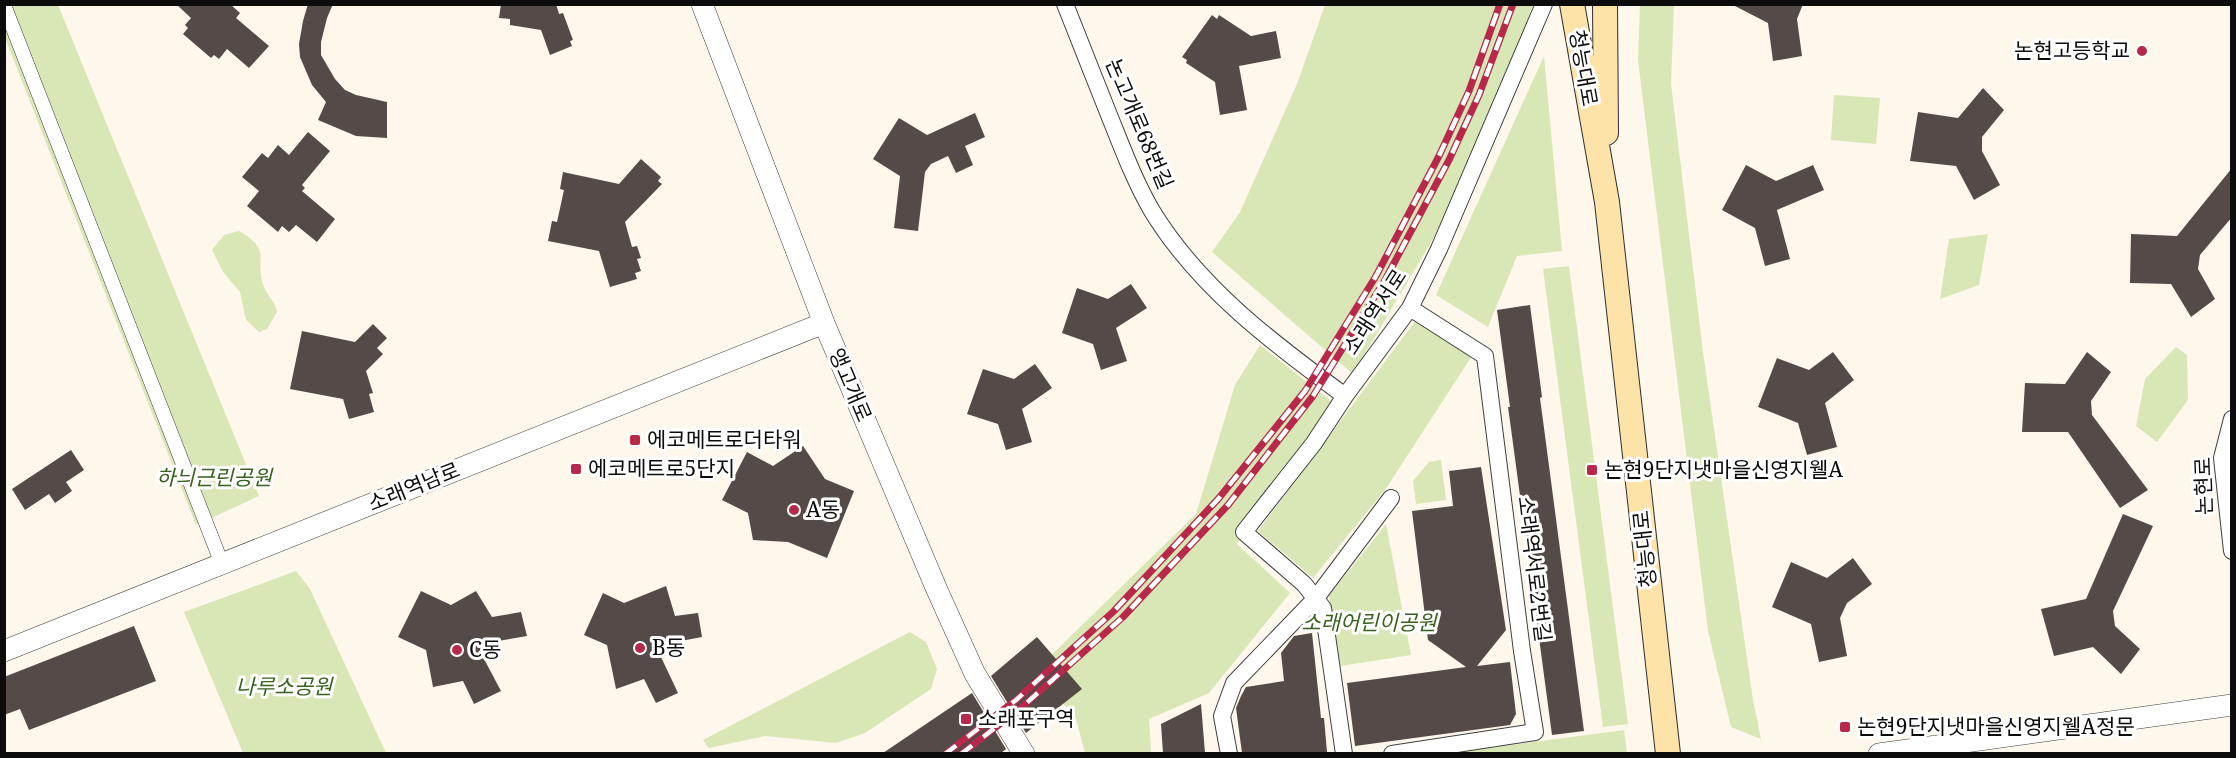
<svg xmlns="http://www.w3.org/2000/svg" width="2236" height="758" viewBox="0 0 2236 758" font-family="'Noto Serif','Noto Sans KR',serif">
<style>
.green{fill:#d9e7b6}
.building{fill:#544b49}
.lines{fill:none;stroke-linecap:round;stroke-linejoin:round}
.pedestrian-casing{stroke:#3f3f3f;stroke-width:15}
.minor-casing{stroke:#3f3f3f;stroke-width:18}
.tertiary-casing{stroke:#3f3f3f;stroke-width:22}
.secondary-casing{stroke:#2e2e2e;stroke-width:26}
.pedestrian{stroke:#fff;stroke-width:14}
.minor{stroke:#fff;stroke-width:16}
.tertiary{stroke:#fff;stroke-width:21}
.secondary{stroke:#fde3a8;stroke-width:24}
.rail-casing{stroke:#b7284a;stroke-width:7}
.rail{stroke:#fff;stroke-width:4.5;stroke-dasharray:14;stroke-linecap:butt}
.poi-dot{fill:#b7284a;stroke:#fff;stroke-width:2}
.labels{text-anchor:middle;stroke-width:6;stroke-linejoin:round;paint-order:stroke}
.poi-label{font-size:21px;fill:#0c0c0c;stroke:#fff;text-anchor:start}
.street-label{font-size:21px;fill:#0c0c0c;stroke:#fff}
.park-label{font-size:21px;font-style:italic;fill:#39611f;stroke:#fff}
</style>
<rect width="100%" height="100%" fill="#fef7eb"/>
<path class="green" d="M5,5h53l201,491 -63,29 -191,-487z
M1325,5h208l-21,55 -75,172 -84,142 -141,-122 28,-40 57,-128z
M1640,5h34l-3,79 32,268 50,348 8,39 -30,-12 -23,-96 -70,-571z
M1544,56l18,195 -45,5 -29,71 -52,-32z
M1834,95l46,3 -4,46 -45,-4z
M239,231c35,20 14,27 25,56 4,10 11,14 13,25l-10,17 -8,3 -13,-12 -6,-28 -17,-20 -11,-22 12,-15z
M1988,234l-9,51 -39,14 9,-60z
M1569,266l59,458 -25,3 -60,-458z
M1416,320l56,36 -87,134 -72,88 -55,-47z
M1260,345l71,56 -94,143 53,49 -81,100 -60,26 2,34h-66l-9,-34 -40,-49 160,-156 39,-129z
M2176,347l11,8 1,45 -31,42 -21,-16 9,-47z
M1441,460l5,40 -30,4 -3,-23 16,-19z
M1386,524l25,131 -71,11 -11,-70z
M296,571l14,18 76,164h-143l-59,-141z
M910,632l16,10 11,27 -6,20 -66,44 -29,10 -71,-7 -56,12 -6,-8z
M1624,730l3,22 -8,2h-176z"/>
<path class="building" d="M176,4h54l10,9 -4,5 33,28 -20,22 -22,-19 -8,10 -5,-4 -3,3 -28,-24 5,-6 -3,-3 6,-7z
M308,4h25l-6,14 -6,24v13l14,24 10,11 11,5 31,7v36l-31,-2 -38,-16 8,-18 -14,-17 -12,-28 -1,-13 4,-23z
M501,4h55l3,10 4,-1 10,27 -3,1 2,5 -22,9 -9,-25 -31,-5v-6l-11,-1z
M1731,4h72l-6,15 5,37 -29,5 -5,-38z
M1212,15l5,4 2,-4 32,21 25,-5 5,27 -42,8 8,44 -27,5 -5,-33 -29,-19 1,-3 -5,-3z
M1983,88l21,22 -22,27v14l18,34 -26,15 -18,-34 -46,-5 8,-49 40,6z
M975,113l10,24 -20,9 8,19 -17,8 -8,-17 -17,8 -6,8 -7,59 -24,-3 6,-52 -27,-17 26,-41 28,17z
M308,132l22,19 -28,34 3,3 -3,3 33,28 -18,23 -21,-17 -7,7 -7,-6 -4,6 -31,-26 12,-15 -17,-14 20,-24 6,5 10,-13 11,10z
M641,159l20,18 -3,4 4,3 -37,38 7,25 5,-1 4,12 -4,1 4,12 -6,2 2,6 -27,8 -11,-36 -51,-10 4,-20 5,1 7,-32 -4,-1 3,-17 56,12z
M1746,165l30,16 37,-16 11,25 -47,20 13,49 -25,7 -10,-38 -33,-18z
M2232,168v49l-32,38 -2,14 17,30 -24,18 -20,-33 -41,-1 1,-49 46,2z
M1131,284l16,24 -31,20 11,33 -26,9 -8,-26 -31,-11 15,-45 31,11z
M1530,305l12,92 -2,1 4,30 40,303 -32,4 -40,-299 -4,-29h2l-13,-97z
M373,324l14,14 -10,10 6,6 -17,17 7,22 -4,1 5,18 -25,7 -6,-20 -53,-10 12,-58 53,11z
M1833,352l21,28 -29,23 12,44 -30,8 -9,-32 -40,-16 19,-49 32,12z
M2087,352l24,20 -20,29 1,14 56,75 -28,18 -52,-76h-46l3,-49 40,1z
M1035,364l17,24 -30,21 10,33 -26,8 -8,-26 -31,-10 16,-45 31,10z
M803,446l22,33 29,12 -27,67 -39,-16 -35,-2 -5,-27 -26,-13 25,-48 26,14z
M71,450l13,20 -18,12 6,9 -17,12 -6,-9 -24,16 -13,-21z
M1481,467l25,163 -29,36 33,-4 6,52 -6,11 -155,21 -8,-63 119,-16 -38,-27 -16,-129 41,-5 -4,-35z
M2123,514l30,12 -40,85 2,15 25,23 -19,25 -28,-27 -39,9 -13,-47 45,-10z
M1853,558l19,26 -25,19 -7,15 7,38 -28,6 -8,-38 -39,-17 19,-45 36,16z
M666,586l9,30 23,-3 4,24 -32,6 -9,14 17,36 -22,10 -12,-24 -28,10 -9,-44 -23,-10 19,-42 21,10z
M421,591l30,14 25,-14 16,26 29,-5 6,24 -35,6 -8,17 17,32 -27,13 -11,-23 -30,6 -7,-37 -28,-13z
M134,626l22,55 -127,49 -9,-21 -16,6v-38z
M1312,633l9,85h3l3,34 -85,1 -6,-45 5,-12 5,-9 38,-6 -3,-28 13,-17z
M1037,637l45,52 -56,44 -35,-57z
M972,693l34,56 -5,4h-118z
M1201,704l4,49h-42l-2,-29z"/>
<g class="lines">
<defs>
<path id="pedestrian" d="M4,5l218,559"/>
<path id="minor" d="M1065,4c15,37 29,74 44,111 13,32 25,65 43,96 47,77 122,133 193,185
M2232,419l-10,39 10,93
M1229,754l-7,-38 12,-33 82,-85 75,-100
M1344,754l-21,-146 -19,-24 -60,-52 70,-89 31,-47 65,-88 29,-59 105,-245
M1392,754l143,-22 -13,-81 -37,-295 -75,-48"/>
<path id="tertiary" d="M702,4l122,319 113,267 38,84 49,80
M4,651l820,-328
M1879,754l353,-49"/>
<path id="secondary" d="M1572,4l35,198 61,552
M1605,4l1,129"/>
</defs>
<use href="#pedestrian" class="pedestrian-casing"/>
<use href="#minor" class="minor-casing"/>
<use href="#tertiary" class="tertiary-casing"/>
<use href="#secondary" class="secondary-casing"/>
<use href="#pedestrian" class="pedestrian"/>
<use href="#minor" class="minor"/>
<use href="#tertiary" class="tertiary"/>
<use href="#secondary" class="secondary"/>
<defs>
<path id="rail" d="M945,754l71,-54 98,-89 105,-113 86,-107 71,-115 63,-120 30,-65 31,-87
M961,754l61,-47 101,-90 105,-112 85,-109 72,-116 64,-120 30,-65 34,-91"/>
</defs>
<use href="#rail" class="rail-casing"/>
<use href="#rail" class="rail"/>
</g>
<g class="poi-dot">
<circle cx="2142" cy="51" r="6"/>
<rect x="629" y="434" width="12" height="12" rx="3"/>
<rect x="570" y="463" width="12" height="12" rx="3"/>
<rect x="1586" y="464" width="12" height="12" rx="3"/>
<circle cx="794" cy="510" r="6"/>
<circle cx="640" cy="648" r="6"/>
<circle cx="457" cy="650" r="6"/>
<rect x="960" y="713" width="12" height="12" rx="3"/>
<rect x="1839" y="721" width="12" height="12" rx="3"/>
</g>
<g class="labels">
<g class="poi-label">
<text x="2130" y="58" text-anchor="end">논현고등학교</text>
<text x="647" y="447">에코메트로더타워</text>
<text x="588" y="476">에코메트로5단지</text>
<text x="1604" y="477">논현9단지냇마을신영지웰A</text>
<text x="806" y="517">A동</text>
<text x="652" y="655">B동</text>
<text x="469" y="657">C동</text>
<text x="978" y="726">소래포구역</text>
<text x="1857" y="734">논현9단지냇마을신영지웰A정문</text>
</g>
<g class="street-label">
<text transform="translate(1583 68) rotate(80)" y="7">청능대로</text>
<text transform="translate(1139 124) rotate(67)" y="7">논고개로68번길</text>
<text transform="translate(1375 312) rotate(-57)" y="7">소래역서로</text>
<text transform="translate(850 385) rotate(67)" y="7">앵고개로</text>
<text transform="translate(2204 486) rotate(-92)" y="7">논현로</text>
<text transform="translate(414 487) rotate(-22)" y="7">소래역남로</text>
<text transform="translate(1645 549) rotate(-96)" y="7">청능대로</text>
<text transform="translate(1534 569) rotate(83)" y="7">소래역서로2번길</text>
</g>
<g class="park-label">
<text x="214" y="485">하늬근린공원</text>
<text x="1369" y="630">소래어린이공원</text>
<text x="284" y="694">나루소공원</text>
</g>
</g>
<rect width="2236" height="758" fill="none" stroke="#0c0c0c" stroke-width="12"/>
</svg>
